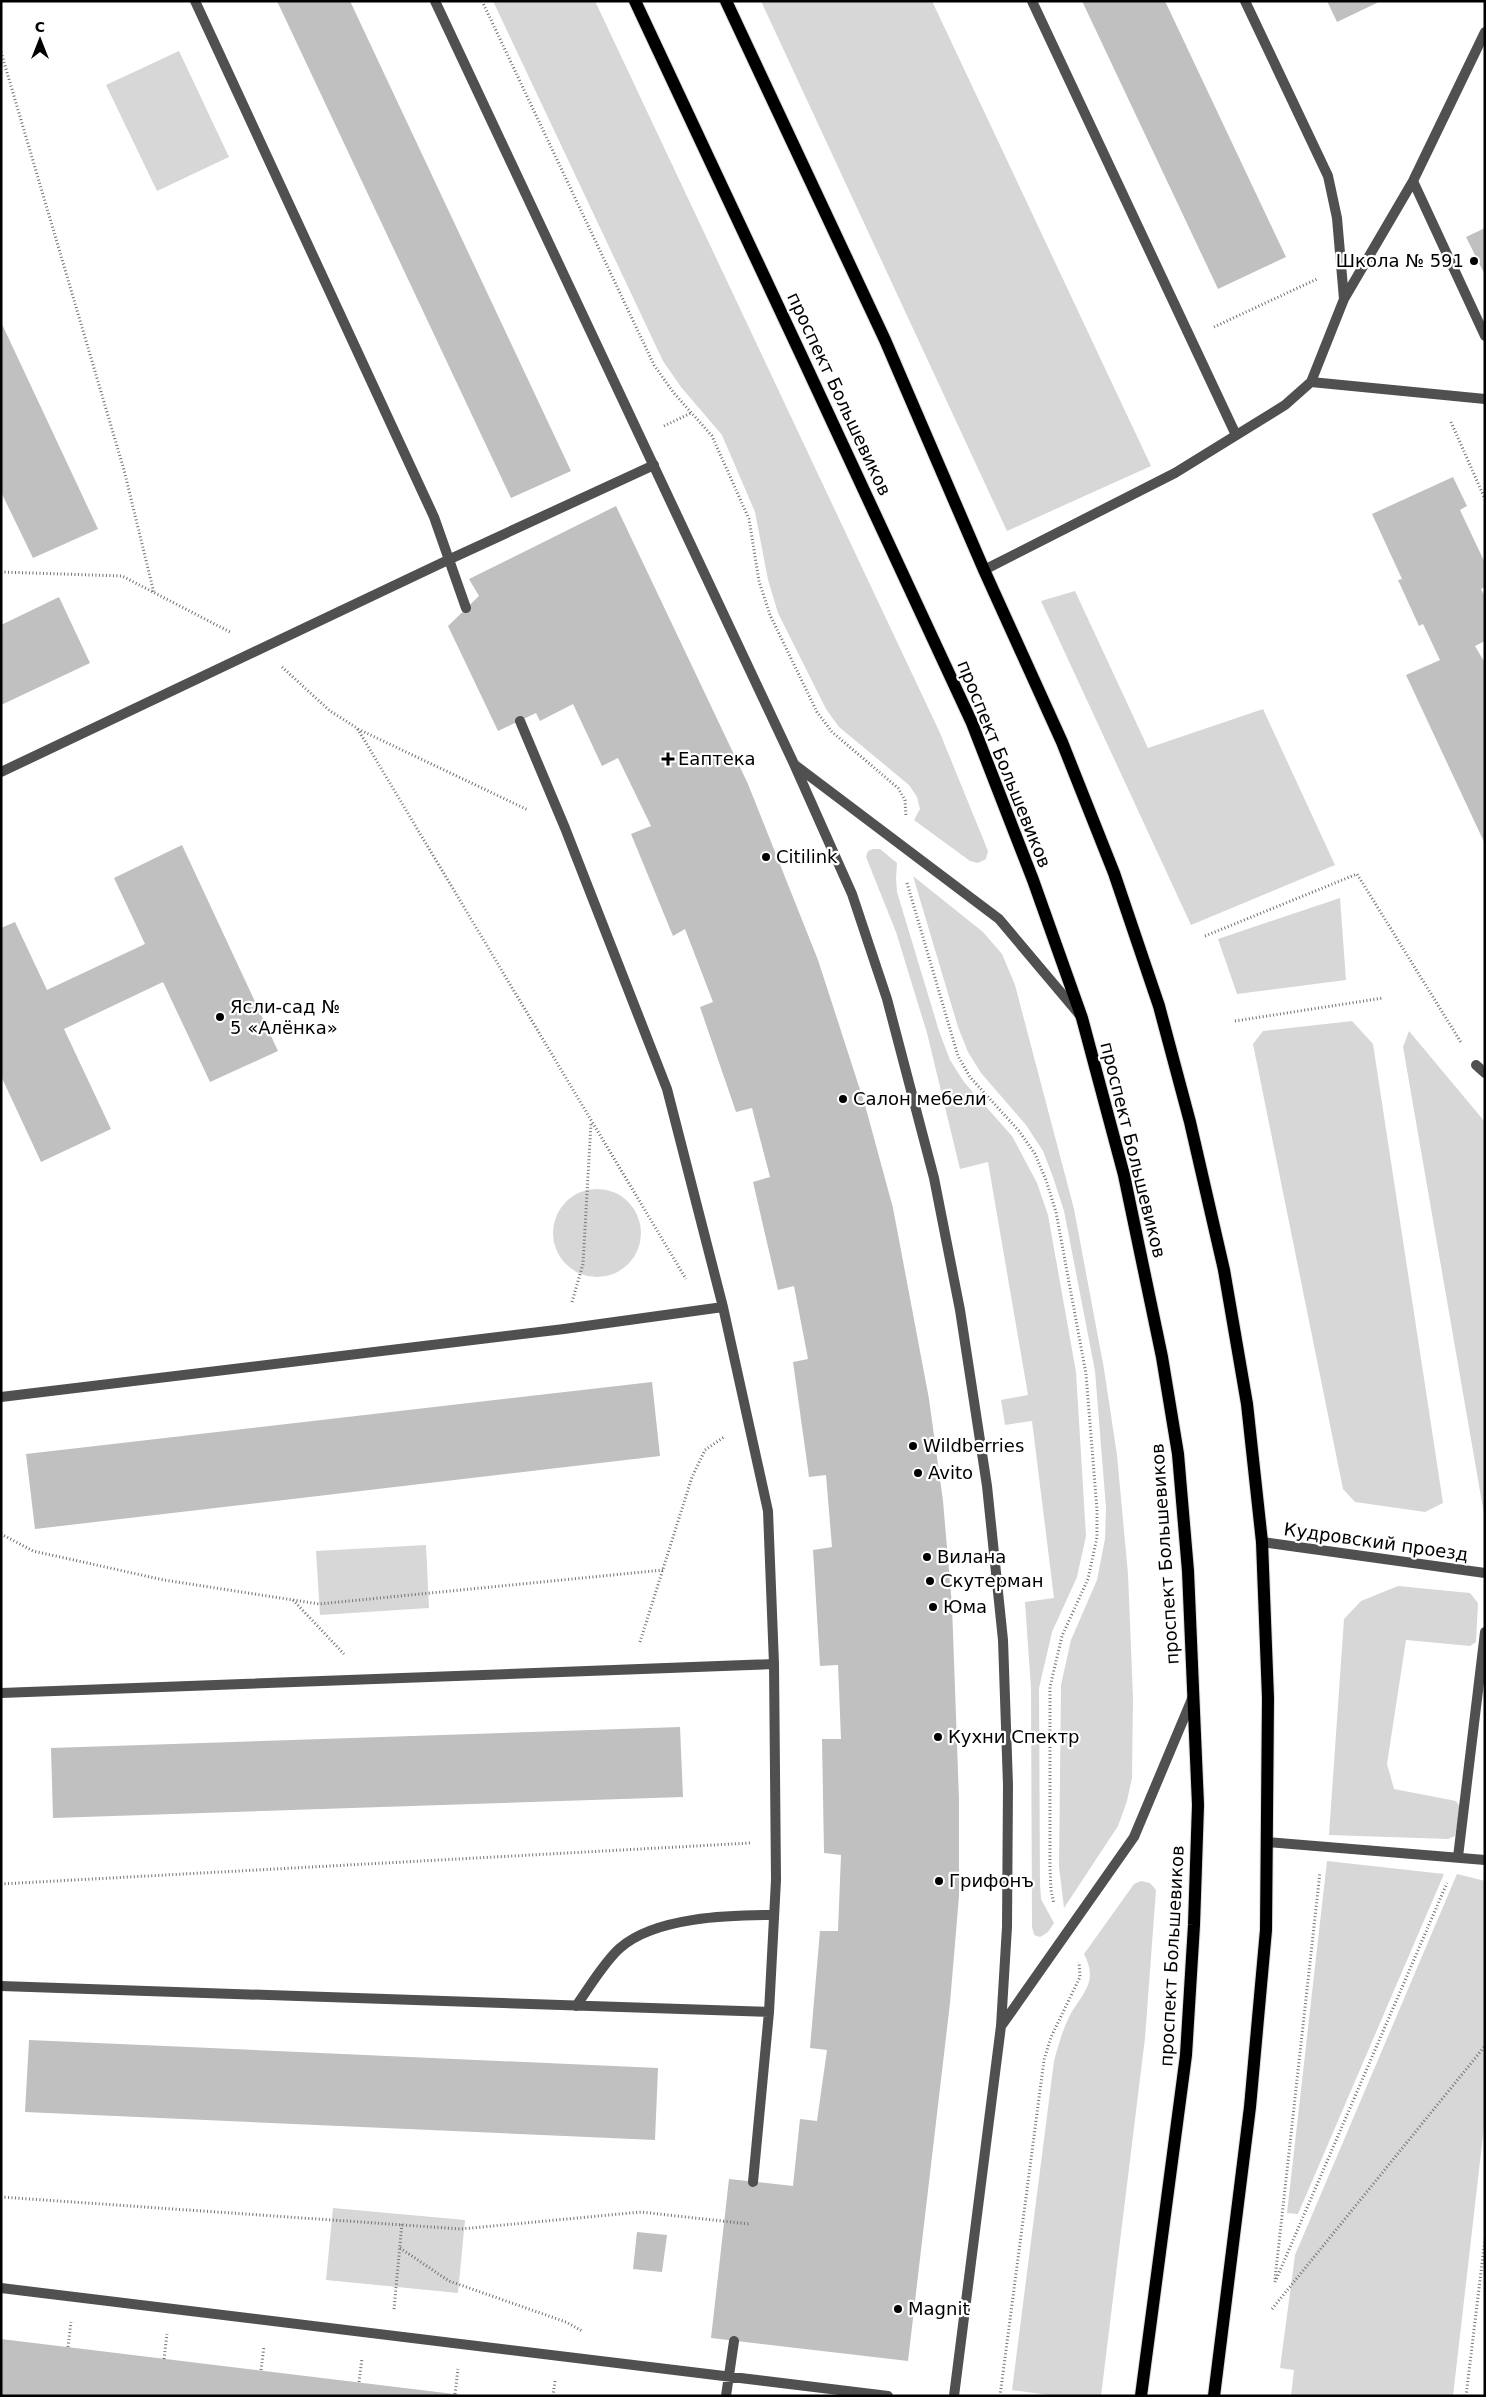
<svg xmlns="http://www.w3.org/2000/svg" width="1486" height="2397" viewBox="0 0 1486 2397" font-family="'DejaVu Sans',sans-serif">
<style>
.green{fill:#d7d7d7}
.building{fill:#c0c0c0}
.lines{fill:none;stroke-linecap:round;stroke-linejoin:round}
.primary-casing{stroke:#dbdbdb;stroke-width:14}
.path{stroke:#727272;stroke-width:3;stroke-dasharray:1 2.5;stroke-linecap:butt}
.service{stroke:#505050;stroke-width:10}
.minor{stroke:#505050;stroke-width:10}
.tertiary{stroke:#505050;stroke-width:10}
.primary{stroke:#000;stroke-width:12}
.poi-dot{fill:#000;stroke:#fff;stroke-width:2}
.labels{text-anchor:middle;stroke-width:4.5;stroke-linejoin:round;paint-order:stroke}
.poi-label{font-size:18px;fill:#000;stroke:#fff;text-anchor:start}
.street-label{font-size:18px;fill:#000;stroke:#fff}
</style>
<rect width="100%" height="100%" fill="#fff"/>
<path class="green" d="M493,1h102l345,732 48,118 -2,8 -8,4 -8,-2 -56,-41 6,-11 -3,-12 -8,-12 -70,-58 -13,-18 -48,-96 -10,-33 -13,-68 -33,-77 -41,-48 -18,-26z
M761,1h171l219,465 -144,65z
M179,51l50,106 -72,34 -51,-106z
M1075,591l73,157 115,-39 72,156 -144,60 -150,-324z
M873,849h7l17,14 -1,15 1,14 42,139 11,29 14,22 48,54 25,47 11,32 28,157 10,164 -9,41 -25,55 -13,56 1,196 1,15 13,24 -6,9 -8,5 -6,-2 -2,-8 -1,-239 -6,-86 29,-4 -22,-177 -27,4 -4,-25 27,-5 -40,-233 -28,7 -33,-136 -31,-101 -30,-75 2,-6z
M913,876l70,56 19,22 13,31 59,224 30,160 13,86 11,119 5,123 -1,81 -5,23 -9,25 -54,82 -5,-41 2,-182 10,-45 26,-60 8,-41 1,-31 -11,-137 -31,-160 -11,-34 -10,-26 -17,-26 -45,-52 -13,-21 -10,-25z
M1340,898l6,82 -109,14 -19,-55z
M1352,1021l21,23 70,459 -18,9 -70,-10 -12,-13 -90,-445 10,-13z
M1409,1031l76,91v398l-82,-473z
M553 1233a44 44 0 1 1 88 0a44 44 0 1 1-88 0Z
M426,1545l3,63 -109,7 -4,-64z
M1398,1586l72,7 8,10 -2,39 -6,4 -64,-6 -19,124 7,25 62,12 4,6 -5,29 -7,3 -119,-4 15,-216 17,-18z
M1327,1861l117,13 -146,340 -11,-1z
M1457,1874l28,7v237l-32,278h-162l3,-26 -14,-2 15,-113z
M1141,1881l9,2 6,7 -11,148 -44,358h-45l-44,-6 42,-329c4,-15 8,-29 15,-44 13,-24 30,-34 15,-63l50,-70z
M333,2208l132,12 -7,73 -132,-13z"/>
<path class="building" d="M277,1h73l221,470 -60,27z
M1082,1h83l121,256 -68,32z
M1327,1h54l-44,21z
M1485,228v47l-19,-38z
M1,322l97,207 -65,29 -32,-66z
M1453,477l14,29 -7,4 25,53v24l-4,2 4,8v44l-10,5 10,17v181l-79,-169 34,-15 -17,-36 -4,2 -21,-46 4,-1 -30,-65z
M616,506l132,278 70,176 47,145 28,103 36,191 14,102 9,105 7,193v97l-9,107 -42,358 -197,-23 18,-159 64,7 7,-67 17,2 10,-71 -17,-2 10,-117h18l3,-76 -17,-2 -2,-114h19l-3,-74 -18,1 -7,-116 19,-3 -6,-72 -17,2 -16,-115 15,-3 -14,-73 -16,4 -25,-108 17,-5 -18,-69 -16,4 -36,-105 13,-5 -28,-73 -12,7 -42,-102 20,-8 -33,-68 -16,8 -29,-62 -33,17 -4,-8 -38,18 -50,-105 31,-30 -10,-17z
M59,597l31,66 -89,42v-80z
M182,845l96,206 -68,31 -47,-100 -99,47 47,100 -70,33 -40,-86v-148l14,-6 32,68 98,-46 -31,-66z
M652,1382l8,74 -625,73 -9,-75z
M680,1727l3,70 -630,21 -2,-70z
M29,2040l629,28 -3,72 -630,-28z
M637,2232l30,3 -5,37 -29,-3z
M1,2339l461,56v1h-461z"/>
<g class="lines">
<defs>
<path id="primary" d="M635,1l167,356 170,366 61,157 49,138 42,157 38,182 16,97 10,117 10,234 -4,120 -8,130 -45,341
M726,1l159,339 99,230 78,172 52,131 45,133 31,116 34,148 23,134 15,138 6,156 -2,232 -16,177 -36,289"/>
</defs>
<use href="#primary" class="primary-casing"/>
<path class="path" d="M482,1l172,364 19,27 39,44 37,83 10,62 11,34 47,97 15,20 66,56 7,12 1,17
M1,52l123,418 30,123
M1214,327l103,-48
M1451,422l34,77
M664,426l27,-13
M1,572l121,4 110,57
M282,667l48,44 27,17 329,551
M358,729l170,81
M907,883l51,173 12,21 49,54 16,23 11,26 10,32 30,162 11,136v27l-9,42 -26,57 -12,51v181l1,22 3,14
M1205,936l152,-62 105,170
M1235,1021l148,-23
M572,1302l11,-38 8,-141
M1,1534l32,17 131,29 155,24 344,-34
M293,1600l51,54
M640,1642l52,-165 13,-27 19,-13
M1,1884l749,-41
M1,2197l460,32 180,-17 108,12
M400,2248l49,33 117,41 16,9
M1275,2279l45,-407
M1275,2282l172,-399
M394,2309l8,-86
M1272,2309l213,-263
M68,2347l3,-25
M164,2359l3,-25
M261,2370l3,-24
M359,2382l3,-24
M455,2394l3,-25
M553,2396l2,-15
M1000,2396l44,-336 7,-23 29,-60 -1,-15
M1466,2396l19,-157"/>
<path class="service" d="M195,1l239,516 32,91
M1032,1l204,434
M1245,1l83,175 9,42 7,81
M1413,181l72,155
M1311,382l174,17
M984,570l191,-97 110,-68 26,-23 33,-83 69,-118 72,-149
M520,721l45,107 102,261 56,218 45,204 6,153 2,216 -7,132 -16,170
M1,772l447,-212 206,-95
M1476,1065l9,8
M1,1397l563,-68 159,-22
M1,1693l773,-29
M1267,1842l218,18
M1458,1857l27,-225
M1,1986l768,26
M576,2006c13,-18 28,-44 44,-58 35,-31 109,-33 154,-33
M1,2288l887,108
M726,2396l8,-55"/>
<path class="minor" d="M435,1l359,763 58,130 35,105 47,179 26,132 27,176 16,154 5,145 -1,142 -6,99 -47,370
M795,765l204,154 80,95
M1002,2025l132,-188 58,-138"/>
<path class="tertiary" d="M1262,1542l223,31"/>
<use href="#primary" class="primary"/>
</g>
<g class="poi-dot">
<circle cx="1474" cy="261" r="5"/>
<path d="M665.5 751.5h5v5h5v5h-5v5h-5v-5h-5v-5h5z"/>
<circle cx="766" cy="857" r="5"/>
<circle cx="220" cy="1017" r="5"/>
<circle cx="843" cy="1099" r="5"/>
<circle cx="913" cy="1446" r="5"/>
<circle cx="918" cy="1473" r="5"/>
<circle cx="927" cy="1557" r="5"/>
<circle cx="930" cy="1581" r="5"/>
<circle cx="933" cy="1607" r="5"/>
<circle cx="938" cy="1737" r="5"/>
<circle cx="939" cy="1881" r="5"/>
<circle cx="898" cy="2309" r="5"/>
</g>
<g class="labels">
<g class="poi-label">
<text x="1464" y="267" text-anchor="end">Школа № 591</text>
<text x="678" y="765">Еаптека</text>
<text x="776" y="863">Citilink</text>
<text x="230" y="1013">Ясли-сад №<tspan x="230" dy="21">5 «Алёнка»</tspan></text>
<text x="853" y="1105">Салон мебели</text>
<text x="923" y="1452">Wildberries</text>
<text x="928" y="1479">Avito</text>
<text x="937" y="1563">Вилана</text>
<text x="940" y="1587">Скутерман</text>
<text x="943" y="1613">Юма</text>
<text x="948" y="1743">Кухни Спектр</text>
<text x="949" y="1887">Грифонъ</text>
<text x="908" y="2315">Magnit</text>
</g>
<g class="street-label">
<text transform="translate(839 394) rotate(65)" y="6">проспект Большевиков</text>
<text transform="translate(1004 764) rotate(68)" y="6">проспект Большевиков</text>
<text transform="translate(1133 1150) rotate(76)" y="6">проспект Большевиков</text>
<text transform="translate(1376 1542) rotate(8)" y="6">Кудровский проезд</text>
<text transform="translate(1165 1554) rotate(-94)" y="6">проспект Большевиков</text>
<text transform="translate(1172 1956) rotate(-87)" y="6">проспект Большевиков</text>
</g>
</g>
<rect width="1486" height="2397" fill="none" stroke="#000000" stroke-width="5"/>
<g transform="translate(40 40)" stroke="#ffffff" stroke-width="4" paint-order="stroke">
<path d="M0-4L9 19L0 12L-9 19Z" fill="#000000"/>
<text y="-8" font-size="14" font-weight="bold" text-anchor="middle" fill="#000000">С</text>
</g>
</svg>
